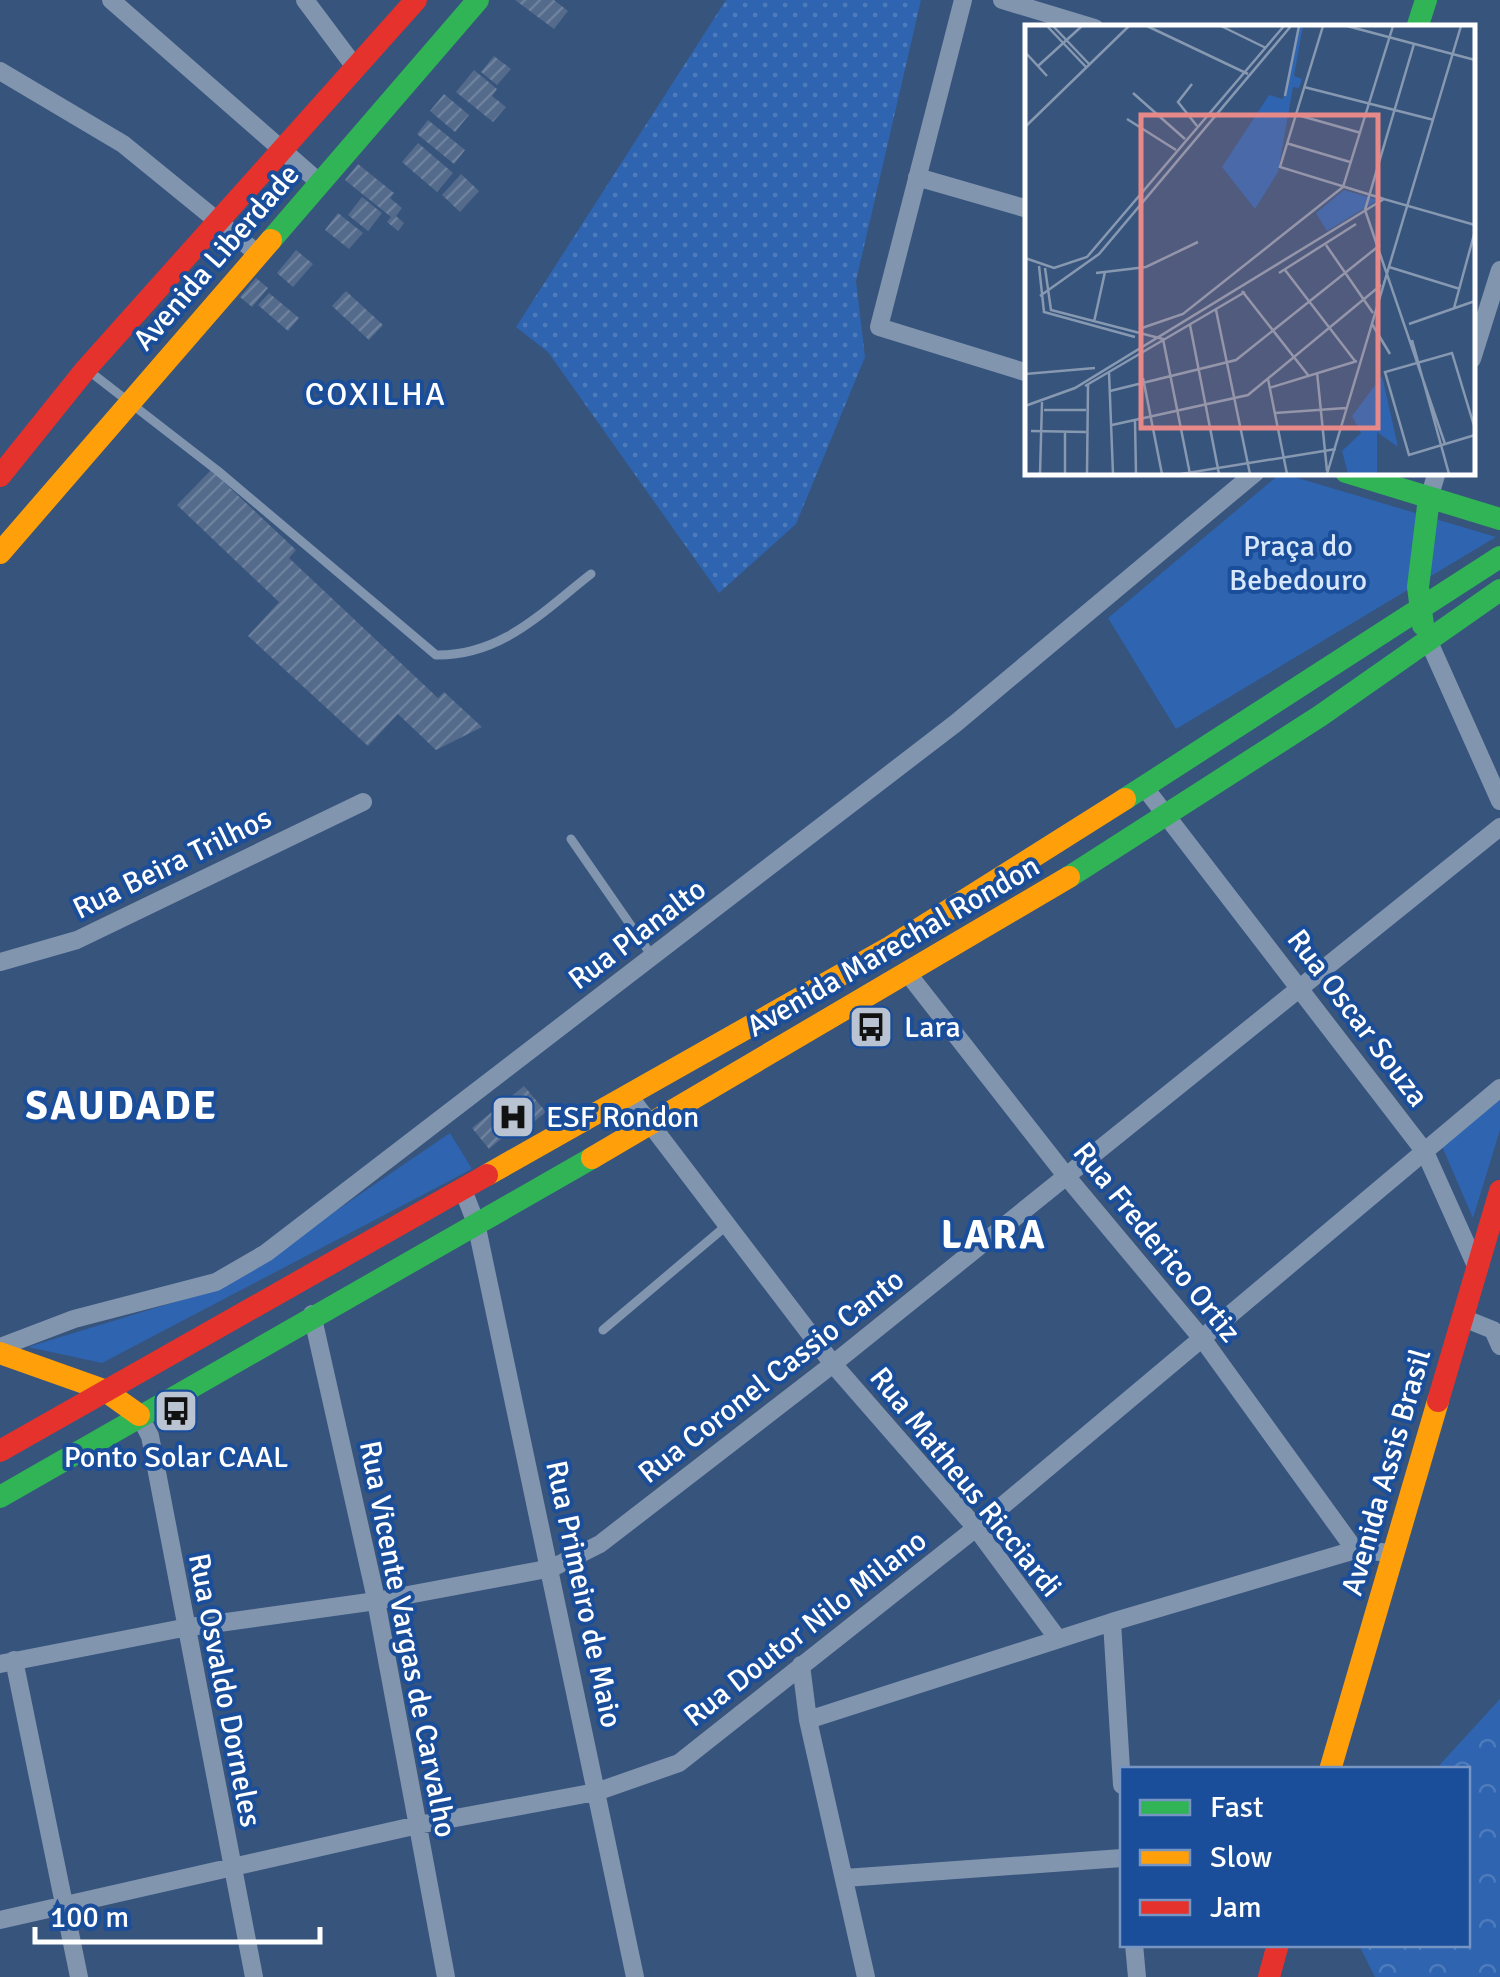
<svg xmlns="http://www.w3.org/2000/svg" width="1500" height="1977" viewBox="0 0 1500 1977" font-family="Signika,sans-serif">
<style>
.grass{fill:url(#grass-dots)}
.forest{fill:url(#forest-crowns)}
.park{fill:#2e64b0}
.building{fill:url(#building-hatch)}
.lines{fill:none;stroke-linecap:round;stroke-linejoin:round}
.lane{stroke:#8295af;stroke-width:9}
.street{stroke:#8295af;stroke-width:18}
.fast{stroke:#30b455;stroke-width:22}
.slow{stroke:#ff9f0a;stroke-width:22}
.jam{stroke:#e5322d;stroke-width:22}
.labels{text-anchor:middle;stroke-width:8;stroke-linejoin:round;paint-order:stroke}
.street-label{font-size:30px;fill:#fff;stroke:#1a4e9a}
.park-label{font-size:30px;fill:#d7e7fc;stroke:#1a4e9a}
.poi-label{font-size:30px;fill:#fff;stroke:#1a4e9a;text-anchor:start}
.neighbourhood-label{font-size:32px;letter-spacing:2.5px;fill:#fff;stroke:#1a4e9a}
.district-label{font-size:40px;font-weight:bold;letter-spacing:2.5px;fill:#fff;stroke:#1a4e9a}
.inset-road{fill:none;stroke:#8798b1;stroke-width:2.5}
.view{fill:#e88989;fill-opacity:0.15;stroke:#e88989;stroke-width:5}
.inset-edge{fill:none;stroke:#fff;stroke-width:5}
</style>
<defs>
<pattern id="grass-dots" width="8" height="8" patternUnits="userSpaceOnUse" patternTransform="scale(2.5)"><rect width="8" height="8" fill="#2e64b0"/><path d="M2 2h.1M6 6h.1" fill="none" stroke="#4d7bbc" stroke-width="1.8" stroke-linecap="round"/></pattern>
<pattern id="forest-crowns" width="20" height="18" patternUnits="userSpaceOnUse" patternTransform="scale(2.5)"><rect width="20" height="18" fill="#2e64b0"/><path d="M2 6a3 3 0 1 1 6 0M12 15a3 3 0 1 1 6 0" fill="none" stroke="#4d7bbc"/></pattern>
<pattern id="building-hatch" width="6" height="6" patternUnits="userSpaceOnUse" patternTransform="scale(2.5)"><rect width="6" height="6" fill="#546b8c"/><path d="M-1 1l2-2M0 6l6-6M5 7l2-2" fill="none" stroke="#6e819d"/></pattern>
</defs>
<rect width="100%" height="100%" fill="#37547d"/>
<path class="grass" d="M726,0h195l-65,281 9,76 -69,167 -77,69 -171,-241 -32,-25z"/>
<path class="forest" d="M1500,1699v278h-125l-16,-32 109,-1v-174l-32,-1z"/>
<path class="park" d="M1281,473l215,64 -320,192 -68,-111z
M1500,1094v36l-27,88 -32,-74z
M450,1133l22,36 -370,194 -74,-16 196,-60z"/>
<path class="building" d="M515,0h39l14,11 -14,18z
M494,56l17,13 -14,16 -16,-13z
M474,70l23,19 -5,7 14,11 -13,15 -37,-30z
M444,94l25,21 -14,17 -25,-21z
M428,120l37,30 -11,14 -37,-30z
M418,143l35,30 -16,19 -35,-30z
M358,164l36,29 -4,5 12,10 -6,8 8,7 -6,8 -11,-9 4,-5 -46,-37z
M461,174l18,17 -19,21 -18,-17z
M362,197l20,16 -14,18 -20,-16z
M338,213l25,20 -14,16 -24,-19z
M296,250l17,14 -20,23 -16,-14z
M256,278l12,10 -16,19 -12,-10z
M346,291l37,34 -14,15 -37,-34z
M269,293l30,25 -11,13 -30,-26z
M211,470l85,80 -7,8 149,140 6,-6 38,35 -46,23 -38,-36 -30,32 -120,-110 31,-34 -102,-97z
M524,1086l22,26 -20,16 -4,-6 -33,27 -17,-21z"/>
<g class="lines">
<path class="lane" d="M89,371l129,100 218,184c66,1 106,-43 155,-81
M571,839l81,117
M603,1330l123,-104"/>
<path class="street" d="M111,0l209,183
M305,0l50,67
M963,0l-84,327 149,46
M1002,0l93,28
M0,71l123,73 135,110
M917,177l111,32
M1472,359l28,-89
M1429,498l8,-26
M1429,642l71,159
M1145,788l280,364 52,116
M0,962l77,-22 286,-138
M909,975l158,202 137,164 151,209
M629,1096l204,268 143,164 82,111
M463,1190l13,33 159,754
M312,1314l62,276 72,387
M1463,1318l30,12 7,16
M0,1347l74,-28 142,-37 50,-29 690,-530 300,-251
M139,1415l11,21 104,541
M1112,1622l10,163
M14,1660l65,317
M0,1664l183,-36 193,-27 176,-33 48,-24 233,-180 667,-537
M801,1665l7,55 58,257
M808,1720l304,-98 243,-72 38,3
M845,1878l277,-20
M0,1920l418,-95 178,-33 83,-29 297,-235 524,-440
M1134,1944l3,33"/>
<path class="fast" d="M1417,28l9,-28
M271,240l207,-240
M1346,472l154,47
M1423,625l-5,-38 11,-89
M1125,799l375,-242
M1069,877l251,-161 180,-126
M0,1497l592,-339"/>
<path class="slow" d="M0,553l271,-313
M592,1158l477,-281
M487,1175l403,-228 235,-148
M0,1353l104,37 35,25
M1330,1770l108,-369"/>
<path class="jam" d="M0,476l86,-107 330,-369
M1438,1401l62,-210
M0,1451l487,-276
M1269,1977l9,-33"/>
</g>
<defs>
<symbol id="bus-square" viewBox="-11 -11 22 22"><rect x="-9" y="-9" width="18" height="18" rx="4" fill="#b9c3d2" stroke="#1a4e9a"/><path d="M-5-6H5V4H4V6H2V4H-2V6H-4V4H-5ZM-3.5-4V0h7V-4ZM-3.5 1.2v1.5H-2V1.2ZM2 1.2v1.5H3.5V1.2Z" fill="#111"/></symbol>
<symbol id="hospital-square" viewBox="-11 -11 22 22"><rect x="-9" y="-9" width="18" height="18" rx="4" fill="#b9c3d2" stroke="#1a4e9a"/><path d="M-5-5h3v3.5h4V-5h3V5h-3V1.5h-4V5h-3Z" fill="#111"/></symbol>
</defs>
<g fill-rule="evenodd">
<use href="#bus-square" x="846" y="1002" width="50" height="50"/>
<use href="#hospital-square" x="488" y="1092" width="50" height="50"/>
<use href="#bus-square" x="151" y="1386" width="50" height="50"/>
</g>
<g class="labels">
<g class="street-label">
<text transform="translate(216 257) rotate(-49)" y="10">Avenida Liberdade</text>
<text transform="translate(172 863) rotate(-26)" y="10">Rua Beira Trilhos</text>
<text transform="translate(637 934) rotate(-37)" y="10">Rua Planalto</text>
<text transform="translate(893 946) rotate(-30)" y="10">Avenida Marechal Rondon</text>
<text transform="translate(1358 1018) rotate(53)" y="10">Rua Oscar Souza</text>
<text transform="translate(1157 1242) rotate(51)" y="10">Rua Frederico Ortiz</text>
<text transform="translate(771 1376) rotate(-38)" y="10">Rua Coronel Cassio Canto</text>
<text transform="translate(1386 1472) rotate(-74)" y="10">Avenida Assis Brasil</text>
<text transform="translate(966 1482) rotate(51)" y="10">Rua Matheus Ricciardi</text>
<text transform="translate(584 1594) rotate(78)" y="10">Rua Primeiro de Maio</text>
<text transform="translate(805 1628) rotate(-38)" y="10">Rua Doutor Nilo Milano</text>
<text transform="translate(408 1639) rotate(79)" y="10">Rua Vicente Vargas de Carvalho</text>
<text transform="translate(225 1690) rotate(79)" y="10">Rua Osvaldo Dorneles</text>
</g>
<g class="park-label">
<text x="1298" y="556">Praça do<tspan x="1298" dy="34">Bebedouro</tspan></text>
</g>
<g class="poi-label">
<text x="904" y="1037">Lara</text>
<text x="546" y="1127">ESF Rondon</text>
<text x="176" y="1467" text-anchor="middle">Ponto Solar CAAL</text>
</g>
<g class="neighbourhood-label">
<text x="376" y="405">COXILHA</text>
</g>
<g class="district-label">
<text x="122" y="1119">SAUDADE</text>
<text x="994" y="1248">LARA</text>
</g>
</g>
<g transform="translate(1025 25)">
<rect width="450" height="450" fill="#37547d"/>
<path d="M273,1h5l-9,50 8,3 -3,9 -6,-1 -15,85 -23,37 -33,-42 47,-72 14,4z" fill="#2e64b0"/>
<path d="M357,351l16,71 -21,-15v42h-29l-6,-23 19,-18 -9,-17z" fill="#2e64b0"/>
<path d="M319,165l34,10 -51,31 -11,-18z" fill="#2e64b0"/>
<path class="inset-road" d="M22,1l39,41M28,1l37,39M122,1l101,48M196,1l45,22M298,1l-43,141 104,32M322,1l128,34M389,19l-49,166 80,234M0,27l22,24M13,41l44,-40M167,59l-14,18 19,24M279,62l130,33M108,68l52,46M260,71l14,-70M269,89l67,19M102,94l49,31M0,102l104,-101M261,118l64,19M318,162l50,-161M301,220l47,68M0,233l29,10 33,-11 197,-231M14,241l5,46 91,25M364,242l71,22M20,243l6,42 112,29 27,135M260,245l70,91M71,248l50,-6 52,-25M254,248l77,-49M217,266l66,84M15,271l59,-42 192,-228M429,283l21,-77M191,285l34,164M69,297l11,-50M347,299l18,30M384,299l66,-23M165,300l29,149M114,304l44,-15 160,-127M387,315l37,134M84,347l4,102M292,347l10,99M0,349l70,-6M118,353l19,96M243,354l19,95M60,361l160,-94M244,363l88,-27M85,366l126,-31 144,-115M0,381l50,-18 309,-189 91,26M19,385h42M250,388l71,-5M110,396l1,53M87,400l136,-30 133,-110M450,404l-23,-76 -67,19 24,83 66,-20M6,406l55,1M40,407v42M15,449l2,-72M62,449l1,-89M156,449l155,-25M302,449l134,-448"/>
<path class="view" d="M116,90h237v313h-237z"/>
<rect width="450" height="450" class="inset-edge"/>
</g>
<rect x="1120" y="1767" width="350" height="180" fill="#1a4e9a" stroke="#7695c2" stroke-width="2.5"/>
<rect x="1140" y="1800" width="50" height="15" fill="#30b455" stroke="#7695c2" stroke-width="2.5"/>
<text x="1210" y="1817" font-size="30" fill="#ffffff">Fast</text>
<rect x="1140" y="1850" width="50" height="15" fill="#ff9f0a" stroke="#7695c2" stroke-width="2.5"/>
<text x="1210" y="1867" font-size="30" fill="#ffffff">Slow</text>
<rect x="1140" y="1900" width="50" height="15" fill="#e5322d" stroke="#7695c2" stroke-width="2.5"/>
<text x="1210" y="1917" font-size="30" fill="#ffffff">Jam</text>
<path d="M35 1927v15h285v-15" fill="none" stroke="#ffffff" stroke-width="5"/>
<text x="50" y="1927" font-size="30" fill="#ffffff" stroke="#1a4e9a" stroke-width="8" paint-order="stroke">100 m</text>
</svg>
